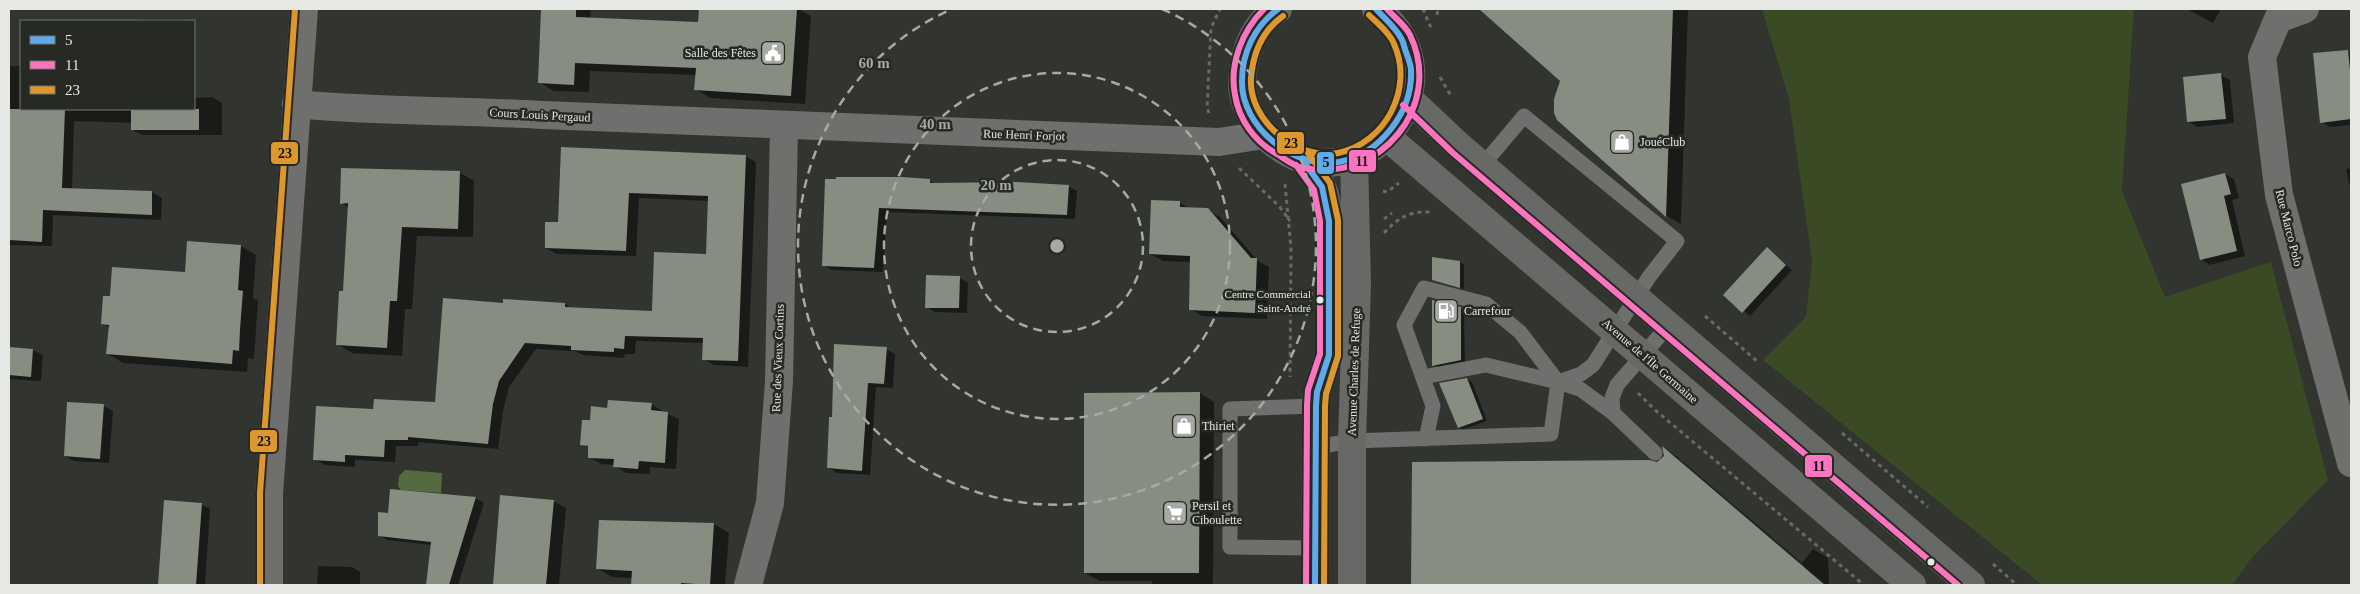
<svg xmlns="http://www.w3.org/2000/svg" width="2360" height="594" viewBox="0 0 2360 594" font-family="Georgia,serif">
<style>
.green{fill:#394a25}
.water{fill:#566a40}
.shadow{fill:#0007;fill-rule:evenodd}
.building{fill:#878d81}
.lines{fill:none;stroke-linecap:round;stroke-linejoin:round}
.path{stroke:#686a67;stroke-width:3;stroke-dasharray:4 4;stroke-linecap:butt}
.lane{stroke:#6f706e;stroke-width:15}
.street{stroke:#6f706e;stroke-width:28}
.secondary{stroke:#676966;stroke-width:28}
.bus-1-casing{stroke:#272a24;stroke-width:10}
.bus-2-casing{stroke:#272a24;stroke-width:10}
.bus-3-casing{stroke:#272a24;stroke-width:10}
.bus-1{stroke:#60aaea;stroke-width:6}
.bus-2{stroke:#fc74c0;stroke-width:6}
.bus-3{stroke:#dd972d;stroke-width:6}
.ring{fill:none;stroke:#a7a9a4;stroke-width:2.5;stroke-dasharray:9 6}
.bus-dot{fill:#e6e8e3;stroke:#272a24;stroke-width:2}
.labels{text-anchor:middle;stroke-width:5;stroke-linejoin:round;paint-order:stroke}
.bus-label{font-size:11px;fill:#e6e8e3;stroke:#272a24;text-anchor:end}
.poi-label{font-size:12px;fill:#e6e8e3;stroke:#272a24;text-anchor:start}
.street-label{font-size:12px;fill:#e6e8e3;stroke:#272a24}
.centre{fill:#a7a9a4;stroke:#272a24;stroke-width:2.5}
.ring-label{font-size:15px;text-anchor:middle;font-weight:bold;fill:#a7a9a4;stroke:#272a24;stroke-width:5;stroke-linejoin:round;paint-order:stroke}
.line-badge{stroke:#272a24;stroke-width:2}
.pale-badge-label{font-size:14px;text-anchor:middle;font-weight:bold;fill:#111}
</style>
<rect width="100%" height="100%" fill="#31342f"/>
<path class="green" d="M1762,9h372l-12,182 43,106 106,-35 57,218 -78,80 -18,25h-190l-279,-225 43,-43 6,-56 -23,-162z"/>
<path class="water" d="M405,470l37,3 -1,20 -40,-3 -3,-4 1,-10z"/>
<path class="shadow" d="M542,9h49l-1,10 109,4 1,-14h98l13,7 -6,88 -95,-6 -14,-9 1,-14 -107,-4 -1,21 -35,-1 -15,-9z
M1486,9h202l-7,215 -14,-8 -109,-97 3,-38 -72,-65z
M2187,9h34l-8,14z
M138,19h47l4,2h-51z
M194,24v74l18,-1 10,6v32h-80l-9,-5v-7l-59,-2 -2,68 80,3 10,6 -1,22 -108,-5 -1,31 -43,-1v-179h12v43h173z
M2348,51l3,2v72l-21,2 -9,-5z
M2221,75l9,5 4,43 -37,4 -8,-5z
M562,149l183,7 11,6 -8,205 -34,-2 -11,-6 1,-16 -68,-2 -1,13h-10l-1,4 -41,-3 -9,-4 -38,-2 -27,38 -6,24 -5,38 -80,-7v4h-22l-1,16 -40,-2v7l-30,-2 -11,-6 60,-48 62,-8 69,-99v-3l60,3 8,5 80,3 54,-57 2,-54 -70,-3 -3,58 -79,-2 -11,-6 13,-25z
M2351,168v24l-5,-23z
M459,172l15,9 -1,56 -56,-1 -5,73h-7l-3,47 -50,-3 -15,-9 8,-51 4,-85 -8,-5z
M2225,174l9,5 5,19 -7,2 13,56 -35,9 -8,-5z
M837,181h93l5,3 133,2 9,5 -2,28 -188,-7 -4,60 -51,-2 -9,-5z
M1180,203l11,6 16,1 13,7 38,44 11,6 -2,52 -65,-3 -12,-7 2,-47 -29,-1 -13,-7z
M241,246l15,9 -3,43 5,3 -4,58 -6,-1 -1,14 -124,-9 -15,-9 2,-26 -7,-4 9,-27 74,-24z
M1767,249l25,21 -42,46 -25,-21z
M1460,262l4,3v24l-31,-9z
M960,278l8,5 -1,30 -32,-1 -9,-5z
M1460,308l4,3 1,51 -27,5 -4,-2z
M9,348l24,2 10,5 -2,26 -32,-2z
M886,349l9,5 -2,34 -17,-1 -6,88 -33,-2 -9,-5 5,-50z
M1467,379l5,3 15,39 -24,8 -4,-2z
M1200,393l14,9 -1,183h-61v-4h-52l-15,-8z
M69,403l35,3 9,5 -4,52 -35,-2 -9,-5z
M652,404l11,8 16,7 -3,50 -26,-2v7l-24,-1 -12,-8 -13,-1 -12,-7v-9l-7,-4 9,-23 17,-12z
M1664,449l13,8 125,106 11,-14 15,9 1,27h-417l1,-122h245l7,-7zM1678,459l127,108 -1,2 -126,-107z
M391,491l85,7 8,5 -26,82h-30l4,-40 -45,-5 -8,-5 10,-21z
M502,497l51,4 13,7 -7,77h-65z
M166,502l35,2 9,5 -5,76h-46z
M714,524l15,9 -4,52h-93v-7l-20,-1 -15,-9z
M318,566l34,1 8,5v13h-43z"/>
<path class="building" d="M541,9h35v8l122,5 1,-13h98l-6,87 -97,-6 2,-22 -121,-5 -1,22 -36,-2z
M1479,9h194l-7,208 -109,-97 -3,-7v-14l6,-18z
M2348,50l3,30v39l-31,4 -7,-70z
M2221,73l5,46 -39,3 -4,-45z
M9,109h56l-3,79 90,3v24l-109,-5 -1,32 -33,-2z
M131,109h68v21h-68z
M561,147l185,8 -8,206 -36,-1 1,-22 -78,-2 -1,13 -10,-1v4l-43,-2v-4l-46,-3 -26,38 -6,23 -5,40 -80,-7v3h-23l-1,17 -39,-2v7l-32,-2 3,-54 57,3 1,-10 61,3 8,-104 60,5v-4l62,4v4l87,4 2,-59 52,2 2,-58 -79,-3 -3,58 -81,-3v-26h13z
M341,168l119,3 -2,58 -56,-2 -5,74h-7l-3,47 -51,-3 3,-54h4l5,-88 -8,1z
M2225,173l6,21 -7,2 13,55 -37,9 -19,-76z
M836,177h66l28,2v4l87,-1 52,3 -2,30 -188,-7 -5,60 -52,-2 3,-87h11z
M1151,200l29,1v6l28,1 43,50h6l-2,55 -66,-3 1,-54 -41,-2z
M187,241l54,4 -3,45 5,1 -3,38 -1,22 -6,-1 -1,14 -126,-10 3,-29 -8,-1 2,-28h7l2,-29 73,5z
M1767,247l19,18 -44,48 -19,-18z
M1432,257l28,4v27l-28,-8z
M926,275l34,1 -1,32h-34z
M1432,300l29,7v53l-29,6z
M834,344l53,3 -3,37 -16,-1 -6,88 -35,-3 2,-51h3z
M9,347l24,2 -2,28 -22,-2z
M1467,378l16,41 -25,9 -19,-45z
M1200,392l-1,181h-115v-180z
M608,400l44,3 -1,7 17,2 -3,51 -26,-2 -1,8 -25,-2 1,-8 -26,-1v-12l-8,-1 2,-25h8l1,-14 16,2z
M67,402l37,2 -4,55 -36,-3z
M1662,446l163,139h-414l1,-123 237,-2 8,2 7,-6z
M390,489l86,8 -27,88h-23l5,-43 -53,-6v-24l10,1z
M500,495l54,5 -8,85h-53z
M164,500l38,3 -6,82h-38z
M599,520l115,3 -4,62 -29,-2v2h-50l1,-14 -36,-2z"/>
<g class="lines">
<path class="path" d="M1423,9l8,19
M1437,15l1,-6
M1440,77l11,19
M1209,113l-2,-5 4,-80 9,-19
M1239,168l40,38 11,15
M1285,184l6,64 -1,129
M1383,191l4,1 12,-9
M1384,219l8,-6
M1384,233c14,-15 25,-22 46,-21
M1705,316l52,45
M1638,393l17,17 209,175
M1842,433l86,74
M1993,564l24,21"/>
<path class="lane" d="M1482,166l42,-50 153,125 -28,36 -56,88 -12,9 -23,8
M1613,413l-1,-15 5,-13 51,-59
M1426,439l7,-33 -29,-81 20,-37 62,16 34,28 38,50 22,7 33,24 42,40
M1316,447l36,-6 199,-7 7,-52 -72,-17 -63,12
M1315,548l-85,-1v-138l86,-3"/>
<path class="street" d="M2305,9l-27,10 -16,38 17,138 72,268
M296,104c81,8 164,6 246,11 225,11 451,19 677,27l45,-7
M269,585v-91l35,-485
M748,585l22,-82 9,-122 5,-254"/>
<path class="secondary" d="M1278,9c-25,15 -34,44 -36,71 -1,22 13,47 29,61 90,75 197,-62 105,-132
M1409,99l50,47 512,439
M1387,137l525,448
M1302,159c20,21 25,33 27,62v134l-12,37 -1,14 -1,179
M1352,585v-144l5,-157 -3,-126"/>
<defs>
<path id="bus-1" d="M1278,9c-23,17 -36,43 -36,72 -1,46 52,89 97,81 41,-8 74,-50 72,-92 0,-5 -3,-12 -5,-18 -2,-4 -2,-10 -5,-14 -6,-11 -17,-20 -25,-29
M1302,159l20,28 7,34v134l-12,37 -1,14 -1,179"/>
<path id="bus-2" d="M1264,9c-22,22 -35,55 -29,86 4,25 20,47 42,59 8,5 18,13 27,14 76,15 140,-62 106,-133 -5,-10 -16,-18 -23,-26
M1403,105l50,48 505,432
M1296,165l18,25 6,31v133l-12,36 -1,15 -1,180"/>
<path id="bus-3" d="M1283,16c-21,15 -30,37 -32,62 -3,42 46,83 87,75 48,-10 76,-65 56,-109 -4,-11 -17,-21 -25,-29
M1308,153l22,30 8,37v136l-12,38 -1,12 -1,179
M260,585v-92l35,-484"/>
</defs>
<use href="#bus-1" class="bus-1-casing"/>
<use href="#bus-2" class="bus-2-casing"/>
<use href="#bus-3" class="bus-3-casing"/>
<use href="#bus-1" class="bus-1"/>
<use href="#bus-2" class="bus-2"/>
<use href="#bus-3" class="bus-3"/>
</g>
<g class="ring">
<circle cx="1057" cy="246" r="86"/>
<circle cx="1057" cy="246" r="173"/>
<path d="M1162 9A259 259 0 1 1 952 9"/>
</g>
<defs>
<symbol id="civic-square" viewBox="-11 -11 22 22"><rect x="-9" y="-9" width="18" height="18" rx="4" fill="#a7a9a4" stroke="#272a24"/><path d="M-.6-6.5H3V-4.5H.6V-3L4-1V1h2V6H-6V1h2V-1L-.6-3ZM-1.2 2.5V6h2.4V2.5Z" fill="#fff"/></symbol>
<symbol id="shop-square" viewBox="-11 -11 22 22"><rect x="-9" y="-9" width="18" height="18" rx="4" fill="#a7a9a4" stroke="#272a24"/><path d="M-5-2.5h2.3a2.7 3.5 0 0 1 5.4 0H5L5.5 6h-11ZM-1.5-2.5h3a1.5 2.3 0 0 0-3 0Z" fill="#fff"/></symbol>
<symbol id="fuel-square" viewBox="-11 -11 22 22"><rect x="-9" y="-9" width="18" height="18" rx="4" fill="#a7a9a4" stroke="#272a24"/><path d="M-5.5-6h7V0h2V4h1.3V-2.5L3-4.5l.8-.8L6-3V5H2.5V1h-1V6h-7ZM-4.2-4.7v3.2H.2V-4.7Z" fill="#fff"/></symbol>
<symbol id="supermarket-square" viewBox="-11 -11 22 22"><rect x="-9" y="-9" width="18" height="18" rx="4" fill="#a7a9a4" stroke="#272a24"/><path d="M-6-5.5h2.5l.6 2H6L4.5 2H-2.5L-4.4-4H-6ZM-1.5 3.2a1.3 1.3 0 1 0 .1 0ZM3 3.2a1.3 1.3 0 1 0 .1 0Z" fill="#fff"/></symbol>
</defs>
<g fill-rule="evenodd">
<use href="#civic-square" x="759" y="39" width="28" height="28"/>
<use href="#shop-square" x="1608" y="128" width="28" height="28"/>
<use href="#fuel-square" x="1432" y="297" width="28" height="28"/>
<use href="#shop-square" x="1170" y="412" width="28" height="28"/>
<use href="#supermarket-square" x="1161" y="499" width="28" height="28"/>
</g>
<g class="bus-dot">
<circle cx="1320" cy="300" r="4.5"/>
<circle cx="1931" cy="562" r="4.5"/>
</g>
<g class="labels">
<g class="bus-label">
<text x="1311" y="298">Centre Commercial<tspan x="1311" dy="14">Saint-André</tspan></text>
</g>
<g class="poi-label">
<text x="756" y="57" text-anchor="end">Salle des Fêtes</text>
<text x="1640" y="146">JouéClub</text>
<text x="1464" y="315">Carrefour</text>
<text x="1202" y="430">Thiriet</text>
<text x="1192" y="510">Persil et<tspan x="1192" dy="14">Ciboulette</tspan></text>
</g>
<g class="street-label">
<text transform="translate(540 115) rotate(3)" y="4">Cours Louis Pergaud</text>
<text transform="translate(1024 135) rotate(2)" y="4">Rue Henri Forjot</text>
<text transform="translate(2289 228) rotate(76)" y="4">Rue Marco Polo</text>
<text transform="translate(778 358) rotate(-88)" y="4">Rue des Vieux Cortins</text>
<text transform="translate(1650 361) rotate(41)" y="4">Avenue de l'Île Germaine</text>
<text transform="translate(1354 372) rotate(-88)" y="4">Avenue Charles de Refuge</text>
</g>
</g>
<circle cx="1057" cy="246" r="8" class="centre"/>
<g class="ring-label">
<text x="874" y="68">60 m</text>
<text x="935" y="129">40 m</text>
<text x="996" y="190">20 m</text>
</g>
<g class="line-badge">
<rect x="1276" y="131" width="29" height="24" rx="5" fill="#dd972d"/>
<rect x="270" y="141" width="29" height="24" rx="5" fill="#dd972d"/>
<rect x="1348" y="149" width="29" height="24" rx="5" fill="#fc74c0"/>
<rect x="1316" y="151" width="19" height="24" rx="5" fill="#60aaea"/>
<rect x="249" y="429" width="29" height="24" rx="5" fill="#dd972d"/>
<rect x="1804" y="454" width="29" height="24" rx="5" fill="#fc74c0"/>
</g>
<g class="pale-badge-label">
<text x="1291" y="148">23</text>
<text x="285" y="158">23</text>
<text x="1362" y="166">11</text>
<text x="1326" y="167">5</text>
<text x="264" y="446">23</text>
<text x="1819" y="471">11</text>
</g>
<rect width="2360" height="594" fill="none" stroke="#e6e8e3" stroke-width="20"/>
<rect x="20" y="20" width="175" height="90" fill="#272a24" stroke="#737670"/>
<rect x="30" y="36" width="25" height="8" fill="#60aaea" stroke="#737670"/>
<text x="65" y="45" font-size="15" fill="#e6e8e3">5</text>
<rect x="30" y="61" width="25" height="8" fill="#fc74c0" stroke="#737670"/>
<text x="65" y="70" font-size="15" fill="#e6e8e3">11</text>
<rect x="30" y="86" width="25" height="8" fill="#dd972d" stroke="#737670"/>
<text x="65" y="95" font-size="15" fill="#e6e8e3">23</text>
</svg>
